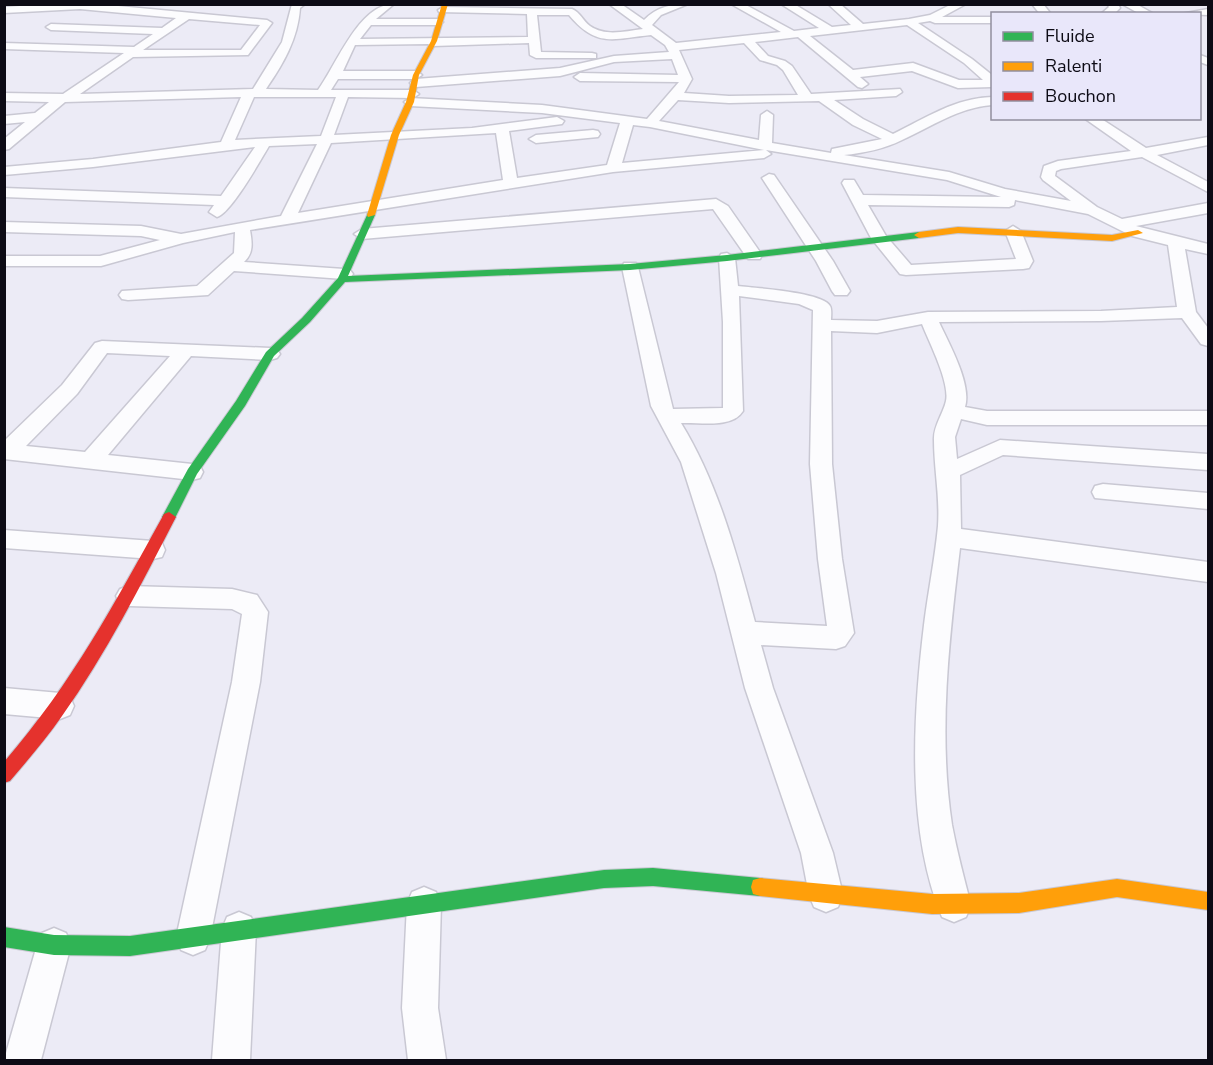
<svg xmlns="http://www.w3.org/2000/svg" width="1213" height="1065" viewBox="0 0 1213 1065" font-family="'Nunito Sans',sans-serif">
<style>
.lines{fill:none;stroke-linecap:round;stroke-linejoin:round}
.street-casing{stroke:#c9c8d3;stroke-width:3}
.fast-casing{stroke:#c9c8d3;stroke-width:2}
.slow-casing{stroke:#c9c8d3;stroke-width:2}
.jam-casing{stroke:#c9c8d3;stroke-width:2}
.street{fill:#fcfcfe;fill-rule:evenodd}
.fast{fill:#30b455;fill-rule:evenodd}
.slow{fill:#ff9f0a;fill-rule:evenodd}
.jam{fill:#e5322d;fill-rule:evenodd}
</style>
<rect width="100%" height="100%" fill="#ecebf6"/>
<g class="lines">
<defs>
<path id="street" d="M51,4h46l170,16 5,3 -24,32 -115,2 -53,37 173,-5 29,-47 10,-38h13l-5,4c-2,31 -17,56 -34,81l52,1c19,-26 41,-86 76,-86l-18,15h62l5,3 -5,3h-67l-11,14 168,-2 -1,-23 -88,-2 -1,-2 5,-3 129,2c8,3 11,12 18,17 16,11 35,5 53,3l-34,-25h12l23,16c13,-13 26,-16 44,-16l-27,11 -9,10 24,18 105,-11 -50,-28h13l50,27 25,-3 -38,-24h13l38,23 19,-2 -23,-21h12l23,20 46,-5 21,-4 22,-11h14l-24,13h50v6h-57l-5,-2 -12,2 54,36 20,16v12l-34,1 -46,-17 -52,6 8,7 -6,4 -4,-1 -60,-50 -43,5 13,14 17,5 7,5 19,28 89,-5 2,3 -6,4 -62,4 29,19 30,15c33,-16 62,-36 99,-37v8c-35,3 -59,21 -90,35 -18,9 -38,13 -58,15l105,17 56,17 66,12 -28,-21 -2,-3 3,-11 14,-5 73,-10 -47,-33h16l46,30 62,-11v8l-51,10 51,27v10l-66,-35 -81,12 -5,2 -1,5 42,31 25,12 86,-16v10l-72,13 72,18v10l-23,-5 11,63 12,16v18l-7,-2 -19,-26 -81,3 -162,1c10,22 33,62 26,85l22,4h221v14h-221l-26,-6 -6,18 2,22 43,-19 208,14v16l-205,-15 -43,20 1,54 247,33v20l-248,-34c-11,92 -22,185 -8,277 5,27 12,53 19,80l-5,12 -12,5 -12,-5c-36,-86 -29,-201 -18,-292 4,-33 11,-66 14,-99 2,-30 -4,-57 -4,-86 -1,-13 9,-26 12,-39 4,-19 -17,-59 -24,-77l-45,9 -46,-2 1,133 10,95 12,74 -9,13 -9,3 -75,-4 12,43 60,165 10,42 -5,12 -12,5 -12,-5 -5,-12 -8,-42 -56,-165 -29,-115 -35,-111 -30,-56 -29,-139 2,-4h12l2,4 35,142 50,-1v-86l-4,-64 2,-4 6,-1 8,5 3,28c16,2 85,6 92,20 2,3 1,10 1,14l46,1 51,-9 173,-1 76,-4 -9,-62 -36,-9 -44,-22 -73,-14 -1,5 -5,2 -141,-2 18,31 25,29 105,-6 -11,-28 8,-5 8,5 12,30 -4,7 -6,1 -117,6 -6,-1 -29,-36 -29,-55 2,-3h10l9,15 138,2 -54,-17 -181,-30 5,4 -7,4 -151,14 -363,58c2,12 4,23 -6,32l100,7 6,1 3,4 -3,4 -6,1 -110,-8 -26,24 -80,5 -6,-1 -3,-4 3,-4 75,-5 37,-33 1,-21 -52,11 -82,23h-97v-10h96l60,-16 -19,-4 -137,-4v-10l137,4 40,8 100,-18 36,-72 -48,2c-9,15 -38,67 -52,71l-8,-5 5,-7 -210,-8v-9l217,8 34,-49 -162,20 -89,8v-8l89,-8 128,-17 20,-45 -176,5 -56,47 -5,1v-11l21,-17 -21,2v-8l31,-3 14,-11 -45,-1v-8l59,1 61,-41 -120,-4v-6l130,4 19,-13 -102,-4 -5,-3 5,-3 111,4 14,-10 -96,-9 -76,4v-6zM537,15h32c28,33 43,24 82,20l14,10 4,7 -55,4 -54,12 -144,11 -6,4 6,4 144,-11 54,-14 58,-3 6,16 -98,-2 -6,4 6,4 99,1 -32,37 -105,-14 -132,-7 -6,4 6,4 132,7 78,10 -13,42 -90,13 -8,-47 53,-7 2,-3 -7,-4 -85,11 -138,7 14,-38 65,1 6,-4 -6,-4h-82l7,-11h78l6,-4 -6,-4h-73l12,-26 73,-1 5,2 96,-3 1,12 6,3h60v-4l-4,-1 -51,-1zM189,19l71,6 -19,25h-98zM907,25l57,38 19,17h-24l-46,-17 -60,7 -43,-34zM744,43l16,17 17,5 6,5 15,25 -69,1 -45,-3 8,-14 -13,-29zM254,97h82l-15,39 -86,4zM678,100l51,3 90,-2 34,24 29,14 -50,10 -1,4 -59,-10 1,-28 -6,-4 -6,4 -2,25 -100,-19zM633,125l17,2 114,23 -142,13zM496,133l7,47 -205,33 33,-70zM739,296l60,8 14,6 -3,154 8,95 9,67 -72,-4c-18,-67 -37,-139 -74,-199 19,-1 51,6 62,-12z
M1032,4h11l8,10h-11z
M1107,4h11l2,4 -6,6h-13l8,-7z
M1122,4h14l18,10h-14z
M1208,9v6l-27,-1z
M1200,55l8,3v7l-8,-3z
M593,130l5,1 2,3 -2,3 -62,6 -7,-4 7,-4z
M769,174l5,1 59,86 17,30 -3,4h-12l-3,-4 -16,-30 -54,-83z
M716,199l12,7 34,49 -2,4h-12l-35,-50 -351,30 -8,-5 8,-5z
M102,341l168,7 7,2 3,4 -3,4 -7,2 -79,-4 -83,99 84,9 8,2 3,6 -3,6 -8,2 -188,-21v-18l58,-56 33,-42zM107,353l63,3 -85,96 -59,-6 51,-52z
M1103,484l105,9v16l-113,-11 -3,-6 3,-6z
M4,530l149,11 9,2 3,7 -3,7 -9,2 -149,-11z
M129,586l103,3 25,6 11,17 -8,70 -50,256 -5,12 -12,5 -12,-5 -5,-12 56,-256 10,-68 -10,-5 -103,-3 -9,-3 -4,-7 4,-7z
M4,688l56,5 10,4 4,9 -4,9 -10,4 -56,-5z
M424,887l12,5 5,12 -3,104 8,52h-38l-6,-52 5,-104 5,-12z
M239,912l12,5 5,12 -6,131h-38l10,-131 5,-12z
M54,928l12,5 5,12 -30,115h-37l33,-115 5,-12z"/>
<path id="fast" d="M368,213l7,2 -27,61 282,-12 97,-9 192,-23 5,3 -5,3 -192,23 -97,9 -285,12 -35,40 -36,34 -29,50 -48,68 -23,46h-10l-2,-3 26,-48 48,-68 30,-49 36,-34 36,-40z
M653,868l107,10 7,2 2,7 -2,7 -7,2 -107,-10 -49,2 -474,68 -76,-1 -50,-8v-20l50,8 76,1 474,-66z"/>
<path id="slow" d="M442,4h6l-11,37 -18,34 -5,27 -15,33 -24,80 -7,2 -1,-2 24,-80 15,-33 7,-27 18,-34z
M958,227l154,8 26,-5 5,3 -31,8 -154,-8 -39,5 -5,-3 5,-3z
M760,878l172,16 87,-1 98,-14 91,13v18l-91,-13 -98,16 -87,1 -172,-18 -7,-2 -2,-7 2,-7z"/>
<path id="jam" d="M169,512l7,5c-35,68 -70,137 -114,199 -16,23 -34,44 -52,65l-6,2v-21c69,-80 110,-158 160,-248z"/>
</defs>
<use href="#street" class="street-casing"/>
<use href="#fast" class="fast-casing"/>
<use href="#slow" class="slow-casing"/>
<use href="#jam" class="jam-casing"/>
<use href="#street" class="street"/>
<use href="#fast" class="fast"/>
<use href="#slow" class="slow"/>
<use href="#jam" class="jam"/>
</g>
<rect width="1213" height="1065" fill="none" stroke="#0d0b15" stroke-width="12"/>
<rect x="991" y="12" width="210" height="108" fill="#e9e7fa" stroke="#918f9e" stroke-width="1.5"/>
<rect x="1003" y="32" width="30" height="9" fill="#30b455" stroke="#918f9e" stroke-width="1.5"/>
<text x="1045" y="42" font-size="18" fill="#0d0b15">Fluide</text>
<rect x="1003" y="62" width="30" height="9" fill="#ff9f0a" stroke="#918f9e" stroke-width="1.5"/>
<text x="1045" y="72" font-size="18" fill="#0d0b15">Ralenti</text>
<rect x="1003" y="92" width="30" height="9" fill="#e5322d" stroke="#918f9e" stroke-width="1.5"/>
<text x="1045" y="102" font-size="18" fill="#0d0b15">Bouchon</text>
</svg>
